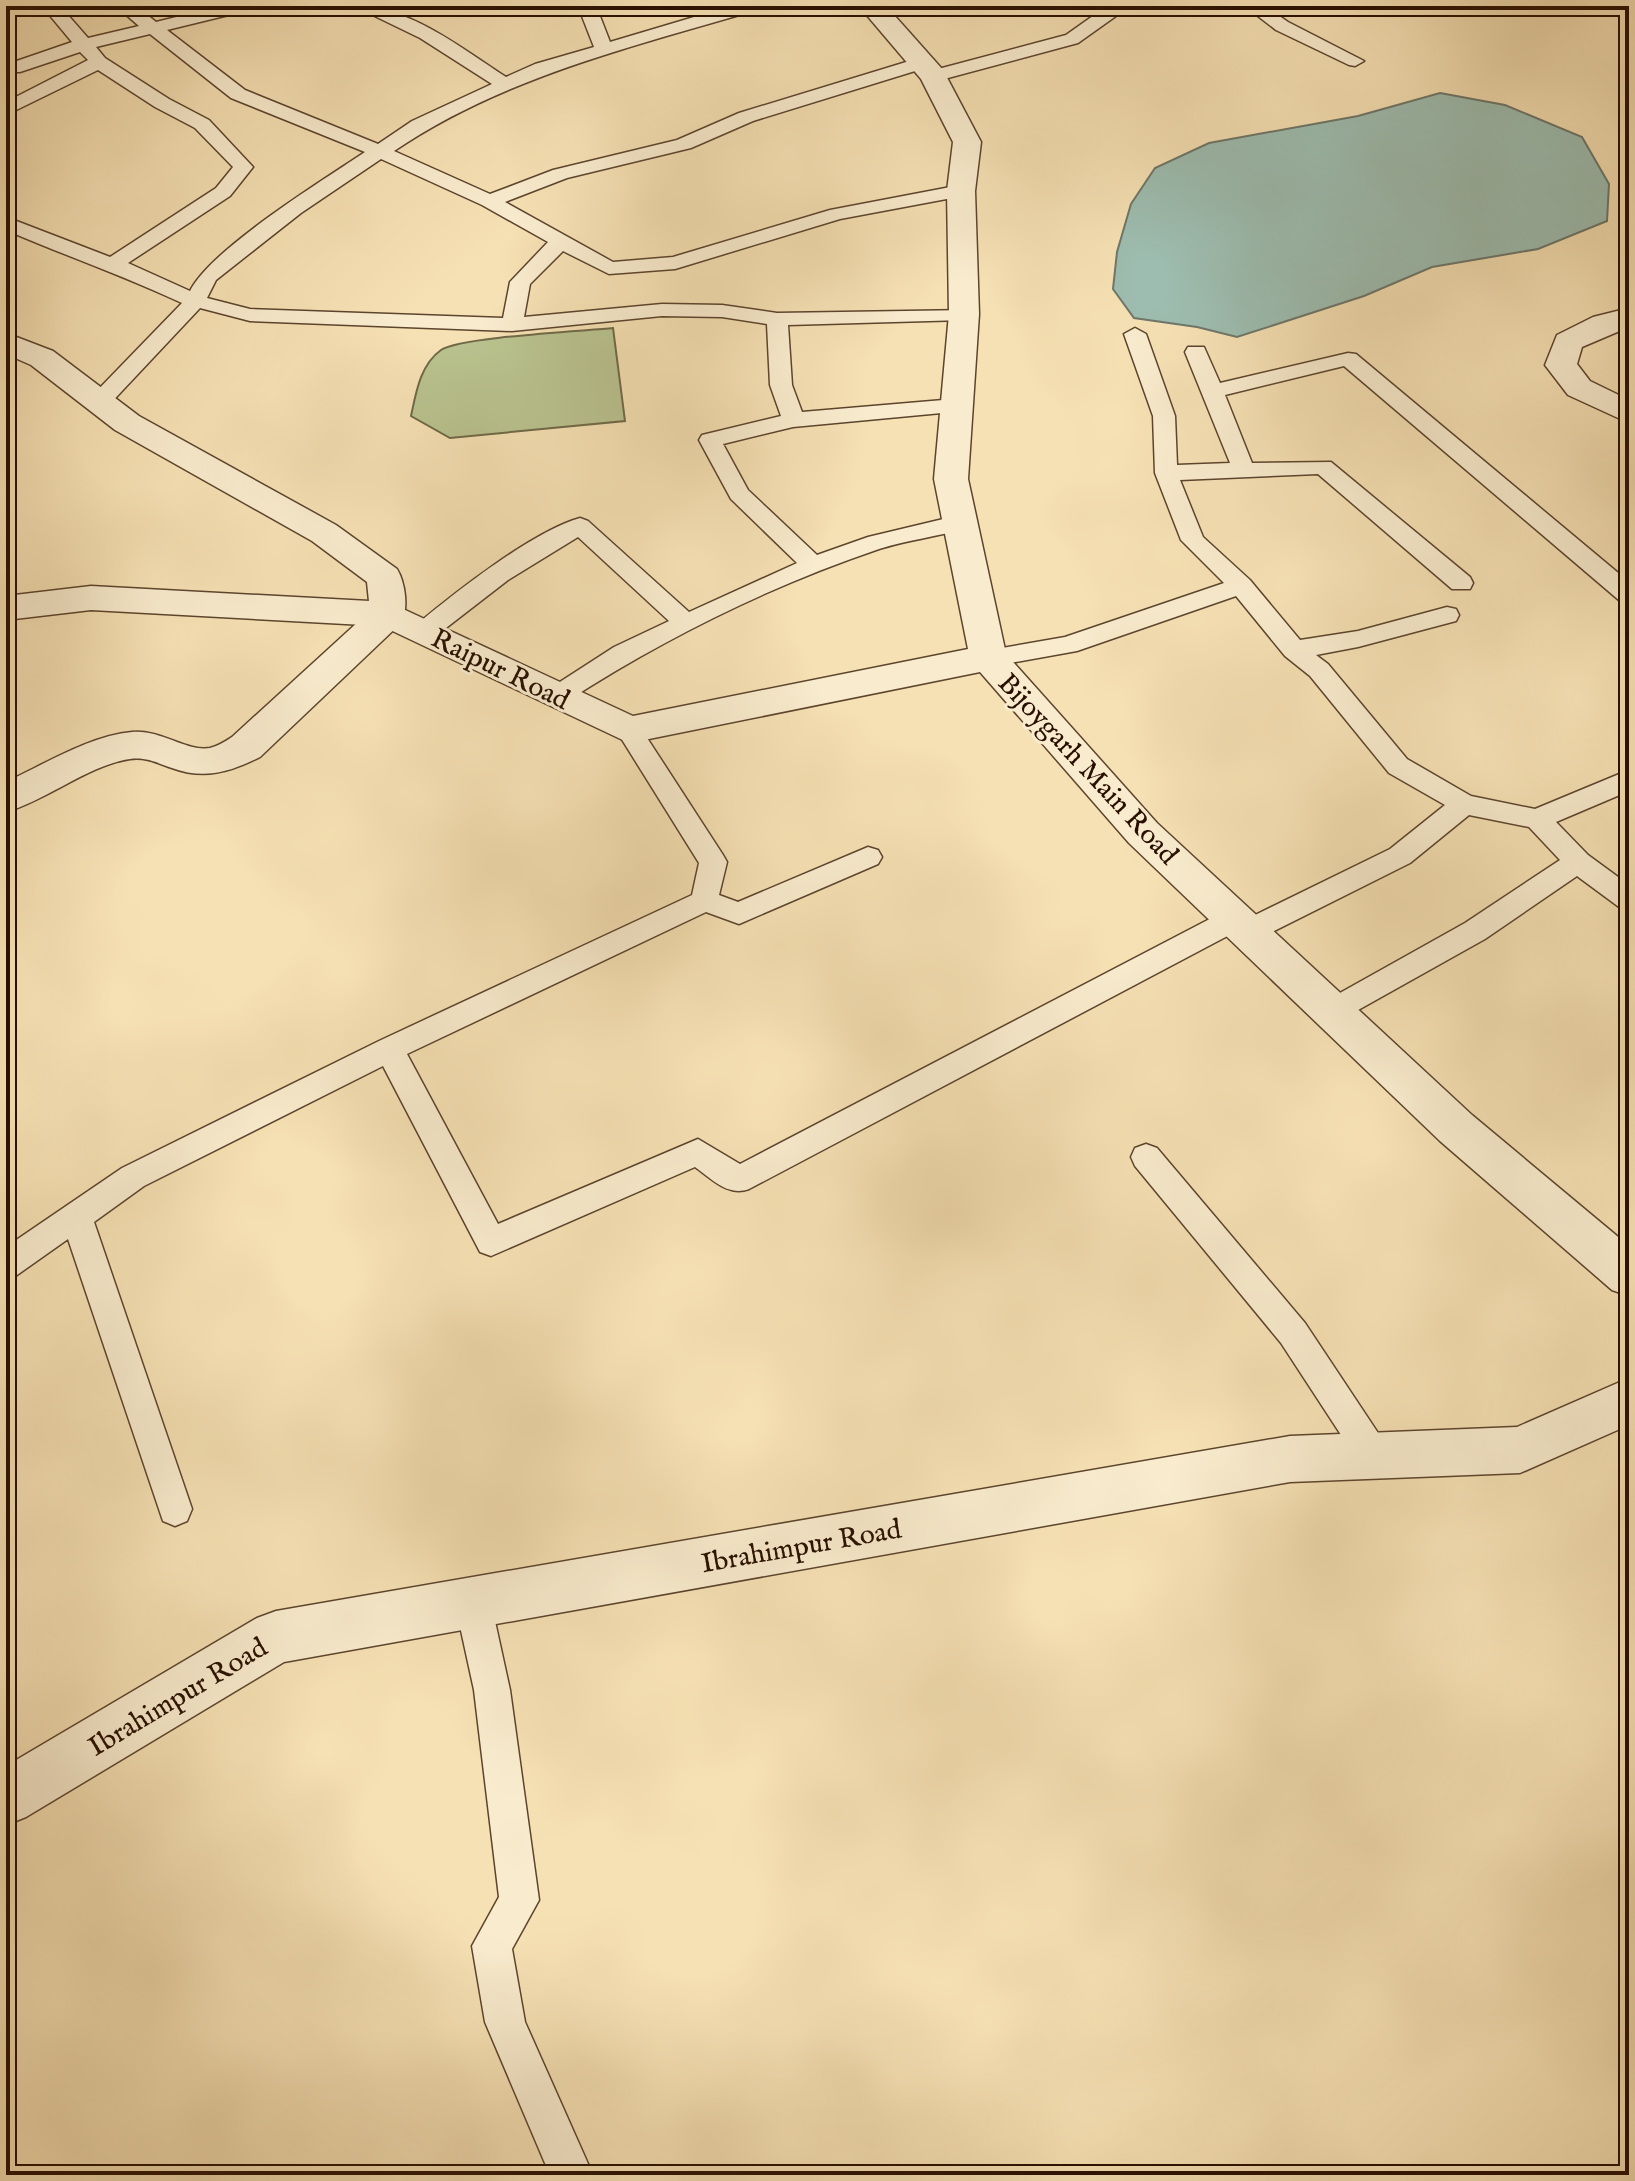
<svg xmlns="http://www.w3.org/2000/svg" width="1635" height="2181" viewBox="0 0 1635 2181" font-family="'IM FELL English',serif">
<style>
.green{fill:#b9c38f;stroke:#706948;stroke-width:2}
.water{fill:#9dbdb0;stroke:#6e776a;stroke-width:2}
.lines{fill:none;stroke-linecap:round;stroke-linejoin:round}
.service-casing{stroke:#5c442d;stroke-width:3}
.minor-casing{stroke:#5c442d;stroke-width:3}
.tertiary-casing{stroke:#5c442d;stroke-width:3}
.service{fill:#f9ecce;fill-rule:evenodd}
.minor{fill:#f9ecce;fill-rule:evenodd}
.tertiary{fill:#f9ecce;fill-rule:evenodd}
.labels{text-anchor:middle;stroke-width:6;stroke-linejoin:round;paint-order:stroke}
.street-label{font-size:28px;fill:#280f00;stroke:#f9ecce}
</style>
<rect width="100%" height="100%" fill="#f6e1b4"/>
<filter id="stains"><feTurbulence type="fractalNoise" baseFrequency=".0025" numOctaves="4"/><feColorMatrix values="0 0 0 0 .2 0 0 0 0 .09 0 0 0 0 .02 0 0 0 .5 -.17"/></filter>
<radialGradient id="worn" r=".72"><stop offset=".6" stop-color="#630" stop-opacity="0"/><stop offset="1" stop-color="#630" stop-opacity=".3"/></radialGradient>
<path class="green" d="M613,328l12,93 -175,17 -39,-22c5,-23 9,-51 30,-66 18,-13 143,-19 172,-22z"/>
<path class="water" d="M1440,93l65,12 77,32 27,47 -2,37 -69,28 -106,18 -68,29 -127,41 -40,-10 -63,-9 -21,-29 4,-37 14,-48 24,-36 54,-25 149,-27z"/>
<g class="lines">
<defs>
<path id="service" d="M6,6h10l-9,5z
M42,6h18l28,32 51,-12 -23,-20h20l20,16 65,-16h31l-3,4 -82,20 78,60 133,54 34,-23 80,-37 -72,-46 -66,-32c56,0 107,42 152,71l29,-13 59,-17 -16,-41h18l14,36 121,-36h28l-3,4c-124,37 -253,67 -362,141l96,43 63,-24 124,-30 62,-27 177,-54h12l3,4 -3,4 -175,54 -62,27 -124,30 -62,24 108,60 60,-5 157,-47 131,-25 7,2 3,4 -3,4 -128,24 -165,50 -66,5 -46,-23 -33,33 -6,33 138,-13 60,1 55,8 194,-3 4,4 -11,6 -176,5 4,60 10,27 153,-13 11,7 -3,5 -170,16 -70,17 25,46 69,65 51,-18 92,-22 8,3 4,5 -4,5c-29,8 -60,12 -89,21 -109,37 -216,90 -312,152l-9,3 -9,-3 -4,-6 4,-6 65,-42 55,-26 -91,-84 -70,43 -75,58 -9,2 -9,-2 -3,-6 3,-6c38,-32 118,-95 165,-108l8,3 101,91 108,-49 -66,-64 -32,-59 3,-5 79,-19 -11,-31 -3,-61 -45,-7 -60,-1 -150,15 -262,-10 -50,-13 -94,100h-16l-3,-5 3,-5 92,-95c-58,-27 -118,-48 -176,-73v-13l104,40 106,-69 17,-21 -38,-39 -40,-21 -57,-37 -92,45v-13l82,-42 -8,-8 -60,20h-12v-8l64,-22zM150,34l81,64 134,54c-43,29 -154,97 -175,139l-62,-28 102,-67 23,-29 -44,-47 -40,-21 -64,-41 -9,-11zM381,159l101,46 66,37 -38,40 -7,36 -253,-9 -43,-11 9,-18 85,-67z
M1107,6h23l-52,37 -145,39 -9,-6 3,-4 139,-37z
M1245,6h20l23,16 76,39 -9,5 -6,-1 -73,-35z
M1135,328l11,6 29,82 2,49 53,-2 -45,-111 3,-5h16l16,36 128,-30 8,1 273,228v21l-9,-2 -276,-235 -119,29 27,68 79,-1 139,115 3,6 -3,6h-18l-134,-115 -138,6 23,57 47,43 50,60 58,-9 89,-24 9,2 3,6 -3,6 -98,26 -42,8 12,9 79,95 64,37 64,13 94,-39v21l-73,31 32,33 41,30v26l-10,-4 -42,-31 -92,63 -143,80 -10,4 -10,-4 -5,-8 5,-8 143,-80 95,-63 -31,-33 -60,-12 -59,48 -152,76 -10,3 -10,-3 -3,-7 -486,257c-21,8 -37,-10 -54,-22l-204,89 -11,-4 -97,-186 -239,120 -50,36 98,287 -5,12 -12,5 -12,-5 -95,-282 -51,36 -11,4v-32l116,-79 257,-127 313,-146 7,-32 -83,-133 4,-6 9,-3 9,3 85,131 4,7 -8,33 19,7 130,-55 10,3 4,7 -4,7 -139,60 -33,-12 -299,142 91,170 200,-85 42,25 485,-253 10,-3 10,3 4,7 141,-69 55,-44 -56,-32 -79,-97 -25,-20 -49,-60 -159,55 -89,16 -9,-3 -4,-6 4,-6 86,-15 159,-54 -43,-43 -26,-67 -2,-57 -29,-82z
M1146,1144l11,4 148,175 81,122 5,11 -5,11 -12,5 -12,-5 -81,-124 -146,-177 -4,-9 4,-9z
M473,1585l13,6 5,12 19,87 29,210 -27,49 13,73 68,153h-43l-65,-153 -13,-76 27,-49 -25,-207 -19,-87 5,-12z"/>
<path id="minor" d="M1629,308v19l-47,20 -5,17 13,17 39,19v23l-61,-28 -23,-30 12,-30 36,-18z
M6,333l47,18 86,65 197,109 61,44c8,13 12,40 4,54l-141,134c-30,15 -56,23 -88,11 -15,-5 -25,-11 -42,-9 -41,6 -83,41 -124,53v-30c39,-18 83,-46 126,-50 28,-3 55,20 78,16 8,-2 16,-7 22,-11l138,-126 -3,-29 -55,-41 -197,-111 -84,-65 -25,-11z"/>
<path id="tertiary" d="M859,6h27l57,64 38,72 -6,49 4,123 -11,165 38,175 151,169 315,292 157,131v50l-17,-6 -172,-149 -311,-298 -149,-171 -351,71 -247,-117 -291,-16 -85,10v-24l85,-10 297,16 245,114 335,-67 -34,-170 15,-165 -2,-123 6,-49 -32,-63z
M1629,1378v47l-109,48 -230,9 -1006,180 -258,155 -20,8v-59l251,-148 19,-7 1014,-175 227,-9z"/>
</defs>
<use href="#service" class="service-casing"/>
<use href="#minor" class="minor-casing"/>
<use href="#tertiary" class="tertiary-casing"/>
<use href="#service" class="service"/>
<use href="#minor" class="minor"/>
<use href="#tertiary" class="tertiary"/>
</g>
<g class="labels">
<g class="street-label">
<text transform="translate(501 668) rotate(26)" y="10">Raipur Road</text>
<text transform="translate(1089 768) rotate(47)" y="10">Bijoygarh Main Road</text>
<text transform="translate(801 1545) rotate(-10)" y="10">Ibrahimpur Road</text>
<text transform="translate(177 1696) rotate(-31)" y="10">Ibrahimpur Road</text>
</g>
</g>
<rect width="1635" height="2181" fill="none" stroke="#f6e1b4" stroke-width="32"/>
<rect x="8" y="8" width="1619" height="2165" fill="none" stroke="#280f00" stroke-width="4"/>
<rect x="16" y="16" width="1603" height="2149" fill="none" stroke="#280f00" stroke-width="2"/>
<rect width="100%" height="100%" filter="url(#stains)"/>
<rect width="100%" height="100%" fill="url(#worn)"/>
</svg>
